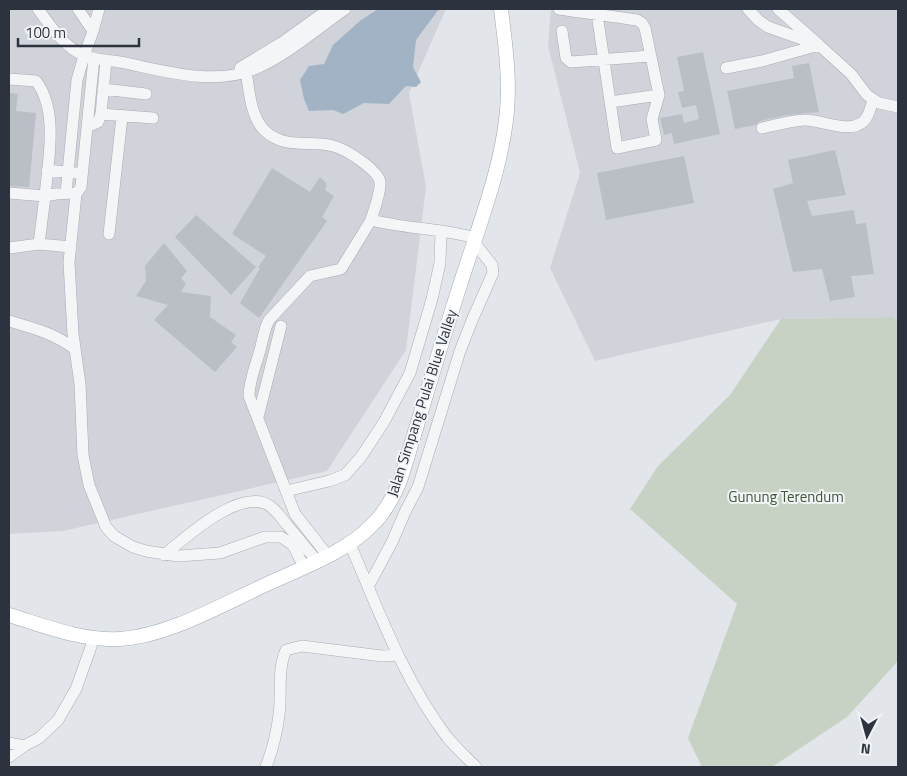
<svg xmlns="http://www.w3.org/2000/svg" width="907" height="776" viewBox="0 0 907 776" font-family="'Titillium Web',sans-serif">
<style>
.built{fill:#d0d4da}
.green{fill:#c8d2c4}
.water{fill:#a1b3c5}
.building{fill:#babec5}
.lines{fill:none;stroke-linecap:round;stroke-linejoin:round}
.minor-casing{stroke:#a8acb3;stroke-width:12}
.major-casing{stroke:#a2a9b3;stroke-width:15}
.minor{stroke:#f4f5f7;stroke-width:11}
.major{stroke:#fff;stroke-width:14}
.labels{text-anchor:middle;stroke-width:4;stroke-linejoin:round;paint-order:stroke}
.street-label{font-size:15px;fill:#2c333f;stroke:#f1f3f6}
.park-label{font-size:15px;fill:#41593a;stroke:#f1f3f6}
</style>
<rect width="100%" height="100%" fill="#e2e5e9"/>
<path class="built" d="M9,9h437l-37,84 17,94 -20,163 -79,121 -264,60 -54,3z
M551,9h347v313l-6,-5 -111,2 -186,42 -45,-93 30,-95 -32,-127z"/>
<path class="green" d="M893,317l5,5v339l-51,56 -75,50h-70l-14,-29 49,-134 -107,-95 28,-43 72,-71 51,-76z"/>
<path class="water" d="M378,9h61l-23,31 -3,27 8,15 -5,5 -10,-1 -17,18 -25,-1 -21,11 -10,-4 -24,1 -5,-12 -4,-19 9,-14 15,-2 9,-19 28,-25z"/>
<path class="building" d="M703,52l17,82 -46,10 -2,-11 -8,2 -4,-17 22,-4 2,9 15,-4 -3,-14 -14,3 -4,-16 6,-1 -7,-34z
M809,63l10,49 -32,3 -27,6 -5,4 -20,4 -8,-38 67,-13 -2,-12z
M9,93l9,1 -2,17 20,2 -7,74 -20,-1z
M835,150l11,45 -39,6 5,15 42,-6 2,14 10,-1 8,51 -23,2 4,21 -25,4 -8,-32 -29,3 -20,-83 20,-6 -5,-23z
M684,156l10,47 -88,17 -9,-47z
M272,168l38,24 10,-15 7,7 -2,6 9,6 -12,21 5,4 -68,97 -19,-15 20,-35 -2,-1 8,-11 -34,-22z
M196,215l60,52 -25,28 -56,-58z
M164,243l23,28 -6,7 5,6 -5,8 30,4 -1,21 26,18 -5,7 6,5 -22,25 -61,-52 14,-15 -32,-9 10,-15 -1,-15z"/>
<g class="lines">
<defs>
<path id="minor" d="M38,9c12,16 25,37 45,46 10,5 26,5 37,7 42,8 91,24 132,8 31,-12 66,-42 93,-61
M78,9l15,22
M559,9c26,4 52,7 78,11l5,3 3,5 14,67 -7,24 4,21 -39,8 -20,-134
M748,9l10,11 10,7 51,18 32,29 16,21 12,8 19,4
M562,31l4,27 5,4 79,-6
M94,58l-13,129 -5,7 -7,68 4,72 7,50 3,71 6,30 17,42 8,9 19,11 13,4 32,5 42,-3 45,-16h16l12,8 11,22
M245,65c4,20 4,49 19,65 22,21 46,9 69,16 13,3 45,24 47,36 1,10 -6,28 -9,38
M240,68l43,-26 46,-33
M726,68l36,-7 57,-16 -41,-36
M9,79l27,2c23,30 12,80 9,115l-36,-3
M103,89l43,5
M610,102l49,-7
M101,114l5,-54
M87,127l11,-5 3,-8 52,4
M762,128c13,-3 28,-7 42,-8 16,-1 46,15 60,1 5,-5 7,-15 9,-21
M47,170l29,3
M66,193l11,-113 7,-24 9,-25 6,-22
M109,234l13,-117
M39,244l6,-48 11,-2 16,-1
M9,248l30,-4 32,3
M9,321c24,7 45,12 66,28
M258,417l23,-91
M286,491l43,-10 16,-6 16,-18 23,-35 26,-49 22,-74 8,-36 1,-32
M350,544c28,65 53,135 97,193 9,11 19,20 29,30
M164,555c21,-17 77,-69 106,-49 7,5 12,13 18,20 9,11 19,23 29,35
M328,556l-33,-42 -46,-118c0,-15 7,-31 11,-46 3,-10 4,-21 9,-30l41,-44 31,-7 30,-49c35,9 70,8 104,18
M368,587l24,-45 13,-30 13,-25 42,-136 13,-33 20,-45 -1,-8 -18,-23
M9,743l15,3 15,-8 19,-18 18,-31 18,-51
M9,757l15,-11
M266,767c6,-16 11,-35 13,-52 3,-22 -2,-45 7,-65l16,-4 80,10 16,-1"/>
<path id="major" d="M9,615c36,11 73,26 111,24 48,-3 101,-34 145,-54 36,-17 78,-31 106,-59 14,-13 23,-30 30,-48 20,-65 39,-131 60,-196 17,-54 41,-114 46,-171 3,-35 -2,-68 -6,-102"/>
</defs>
<use href="#minor" class="minor-casing"/>
<use href="#major" class="major-casing"/>
<use href="#minor" class="minor"/>
<use href="#major" class="major"/>
</g>
<g class="labels">
<g class="street-label">
<text transform="translate(422 403) rotate(-72)" y="5">Jalan Simpang Pulai Blue Valley</text>
</g>
<g class="park-label">
<text x="786" y="502">Gunung Terendum</text>
</g>
</g>
<rect width="907" height="776" fill="none" stroke="#2c333f" stroke-width="20"/>
<g transform="translate(867 736) rotate(186)" stroke="#f1f3f6" stroke-width="4" paint-order="stroke">
<path d="M0-4L9 19L0 12L-9 19Z" fill="#2c333f"/>
<text y="-8" font-size="14" font-weight="bold" text-anchor="middle" fill="#2c333f">N</text>
</g>
<path d="M18 38v8h121v-8" fill="none" stroke="#2c333f" stroke-width="2.5"/>
<text x="25" y="38" font-size="15" fill="#2c333f" stroke="#f1f3f6" stroke-width="4" paint-order="stroke">100 m</text>
</svg>
